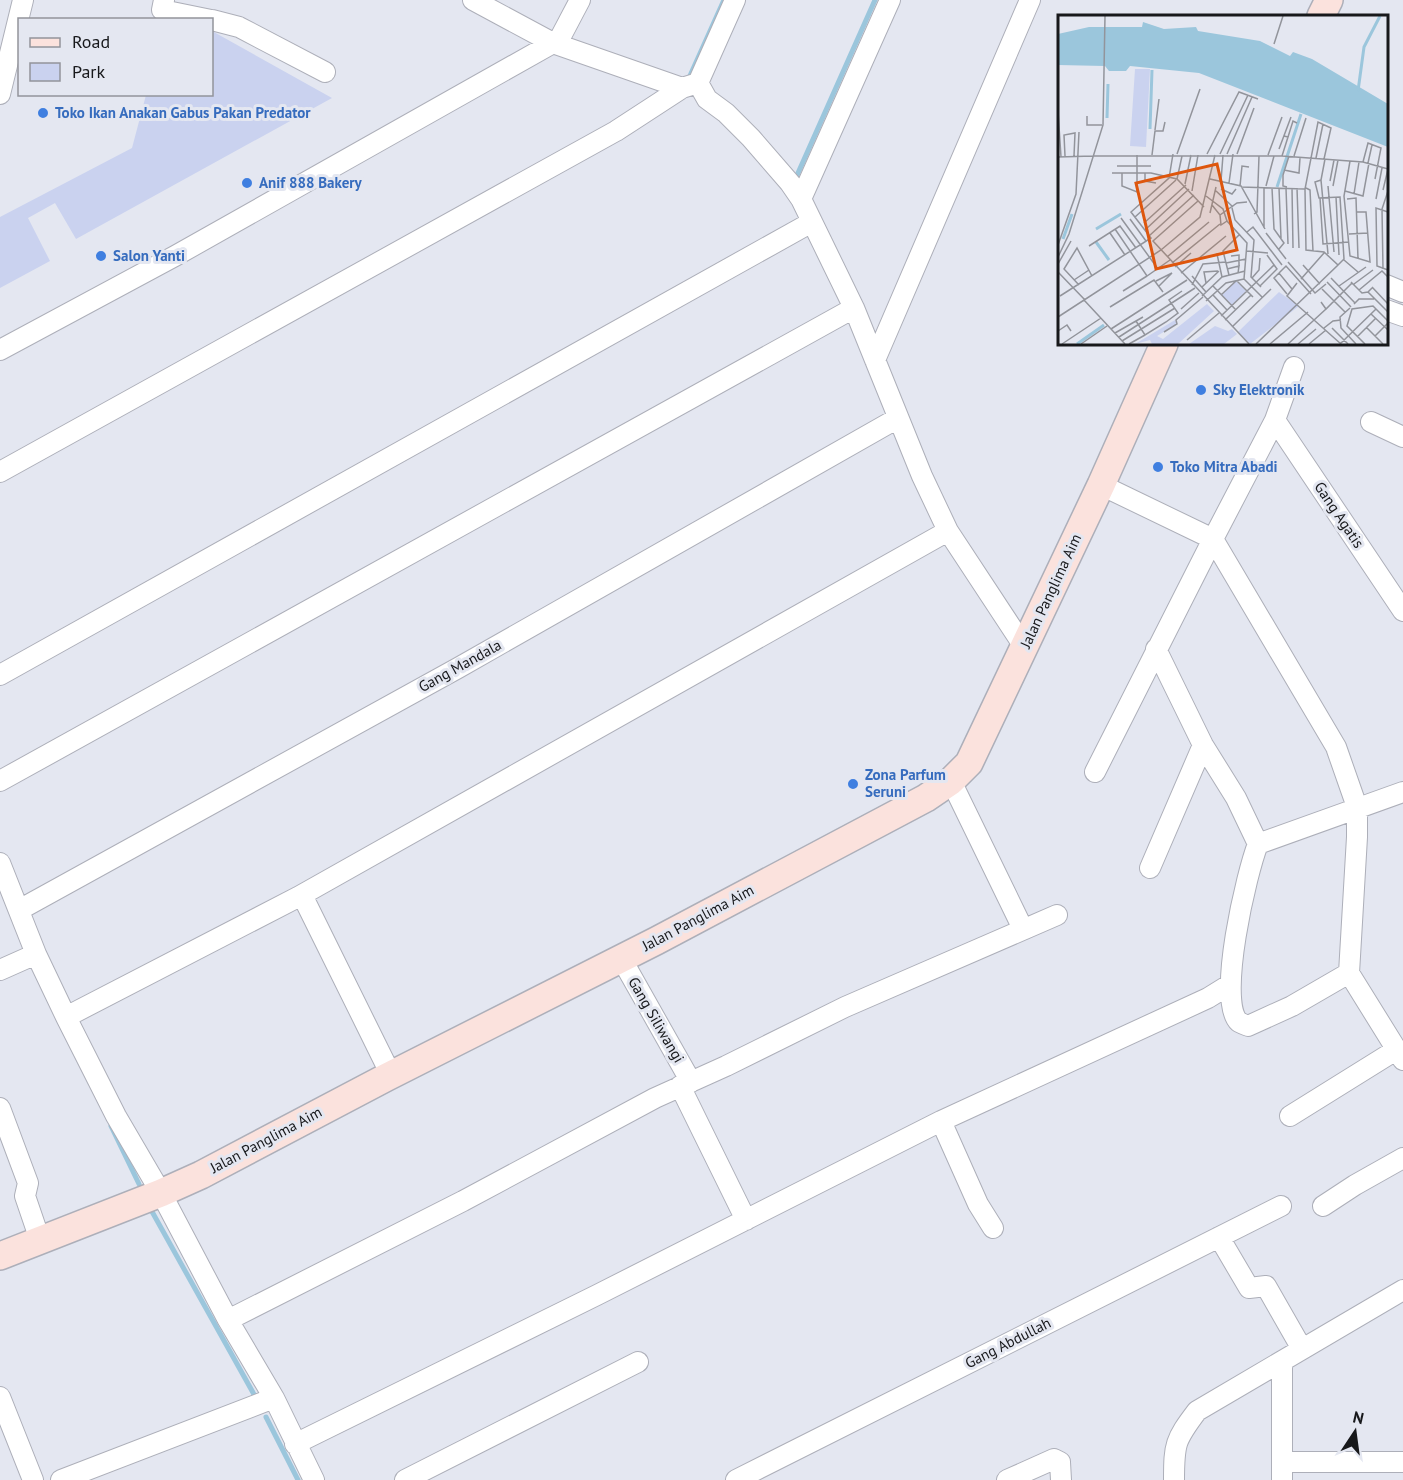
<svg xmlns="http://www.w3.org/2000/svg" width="1403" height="1480" viewBox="0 0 1403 1480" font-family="'PT Sans',sans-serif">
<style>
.green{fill:#cad2ef}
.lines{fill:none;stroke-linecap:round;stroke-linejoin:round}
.stream{stroke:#9bc6dc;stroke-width:5}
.street-casing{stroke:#adafb9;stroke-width:22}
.secondary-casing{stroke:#adafb9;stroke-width:30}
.street{stroke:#fff;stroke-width:20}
.secondary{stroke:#fbe2dd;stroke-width:27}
.shop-dot{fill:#3f7fe0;stroke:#e4e7f1;stroke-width:2}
.labels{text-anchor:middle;stroke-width:6;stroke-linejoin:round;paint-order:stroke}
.shop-label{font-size:15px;font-weight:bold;fill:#366cbe;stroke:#e4e7f1;text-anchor:start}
.street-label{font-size:15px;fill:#17181b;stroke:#e4e7f1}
.inset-river{fill:none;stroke:#9bc6dc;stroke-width:3}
.inset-road{fill:none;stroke:#92949b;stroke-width:1.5}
.view{fill:#de560d;fill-opacity:0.15;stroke:#de560d;stroke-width:3}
.inset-edge{fill:none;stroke:#17181b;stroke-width:3}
</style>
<rect width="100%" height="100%" fill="#e4e7f1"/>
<path class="green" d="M212,31l120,67 -256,141 -21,-36 -27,15 22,43 -50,27v-71l132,-69 14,-53 66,-1z"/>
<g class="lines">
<path class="stream" d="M689,78l35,-78
M794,182l81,-182
M111,1126l28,58
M150,1208l106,190
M266,1417l32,63"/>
<defs>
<path id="street" d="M164,0l-2,10 49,10
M473,0l80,43 129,45 16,-5 37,-83
M212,20l27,7 86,45
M698,83l9,16 19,14 25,25 39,45 11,16 53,109 68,168 26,55 77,117
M0,94l23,-94
M801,199l89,-199
M1386,285l17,7
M1386,310l17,6
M0,350l175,-94 378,-213 7,-5 20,-38
M875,360l155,-360
M1275,420l128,191
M1371,422l32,15
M0,472l616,-341 66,-43
M1101,485l112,54 123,208 21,60v30l-8,136 54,87
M1156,649l47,96 33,53 22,46c-11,27 -42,158 -19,178 2,1 8,4 9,4l44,-20 57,-33
M0,675l812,-453
M1095,772l118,-233 62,-119 19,-53
M0,781l854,-473
M951,781l72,148
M1258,844l145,-52
M0,863l36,91 -36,16
M1150,868l53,-123
M302,895l89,180
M19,910l439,-242 440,-250
M36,954l30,63
M621,958l70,124
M680,1086l66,134
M0,1108l28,75 -3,13 15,44
M1290,1116l106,-66
M941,1121l37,83 15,24
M1323,1206l32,-21 48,-27
M1219,1237l30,51 17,-2 36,63
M228,1320l235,-119 192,-103 71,-32 119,-59 212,-92
M0,1397l33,83
M295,1444l302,-149 344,-174 267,-123 21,-13
M1282,1462h121
M61,1480l213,-82
M314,1480l-40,-82 -46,-78 -67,-127 -45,-77 -50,-99 232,-120 650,-366
M405,1480l233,-118
M736,1480l545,-274
M1007,1480l47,-21 6,3 1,18
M1174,1480c0,-36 1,-40 23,-69l206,-121
M1282,1480v-119"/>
<path id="secondary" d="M1321,16l8,-16
M0,1256l161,-63 40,-18 186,-98 269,-136 270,-143 25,-17 18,-18 132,-278 63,-141"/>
</defs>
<use href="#street" class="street-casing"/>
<use href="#secondary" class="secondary-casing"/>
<use href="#street" class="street"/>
<use href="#secondary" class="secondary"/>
</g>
<g class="shop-dot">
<circle cx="43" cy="113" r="6"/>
<circle cx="247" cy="183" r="6"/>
<circle cx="101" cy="256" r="6"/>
<circle cx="1201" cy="390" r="6"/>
<circle cx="1158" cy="467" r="6"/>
<circle cx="853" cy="784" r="6"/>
</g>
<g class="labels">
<g class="shop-label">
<text x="55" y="118">Toko Ikan Anakan Gabus Pakan Predator</text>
<text x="259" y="188">Anif 888 Bakery</text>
<text x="113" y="261">Salon Yanti</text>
<text x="1213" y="395">Sky Elektronik</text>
<text x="1170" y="472">Toko Mitra Abadi</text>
<text x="865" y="780">Zona Parfum<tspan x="865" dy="17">Seruni</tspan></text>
</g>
<g class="street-label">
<text transform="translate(1339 515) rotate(56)" y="5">Gang Agatis</text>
<text transform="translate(1051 591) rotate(-65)" y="5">Jalan Panglima Aim</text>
<text transform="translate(460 666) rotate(-29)" y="5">Gang Mandala</text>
<text transform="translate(698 918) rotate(-28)" y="5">Jalan Panglima Aim</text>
<text transform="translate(656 1020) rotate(60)" y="5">Gang Siliwangi</text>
<text transform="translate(266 1140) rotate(-28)" y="5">Jalan Panglima Aim</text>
<text transform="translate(1008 1343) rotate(-27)" y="5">Gang Abdullah</text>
</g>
</g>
<g transform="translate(1058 15)">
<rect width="330" height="330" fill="#e4e7f1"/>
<path d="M77,54h15l-4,78 -16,-1zM178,266l10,10 -14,14 -10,-10zM221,277l20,14 -49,38 -12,-12zM149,289l7,7 -36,33h-26l-2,-4 -15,4 40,-24 2,4 -20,12 6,3zM157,311l13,5 4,-2 5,5 -13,10h-35z" fill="#cad2ef"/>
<path d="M85,7l21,7 32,-2 2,4 62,10 30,15 3,-4 19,7 76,45v43l-189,-74 -69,-7 -4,5h-17l-4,-5 -47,-1v-31l31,-7h53z" fill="#9bc6dc"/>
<path class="inset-river" d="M300,76l6,-44 16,-31M49,103l1,-34M92,114l2,-59M219,172l24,-73M38,214l25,-15M5,224l9,-25M38,227l13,18M19,329l27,-19"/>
<path class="inset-road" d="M216,29l9,-28M0,96l3,46M29,101v9h15M97,115l4,-31M230,122l5,-16 4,2M221,134l12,-32M119,139l23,-65M149,139l32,-62 19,7M162,139l28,-59M169,139l25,-57M179,139l17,-46M94,140l3,-24h8l2,-9M210,140l14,-38M7,141l-1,-21 11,-2 -1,23M35,141h189l81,6 25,7M224,141l6,-19 -4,-1M236,141l12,-38M0,142l35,-1M258,143l7,-34M267,144l-4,21 7,74M292,146l-6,35 6,60 20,6 -4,-50h-10M305,147l5,-19 13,5 -6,31M310,148l4,-18M59,151h34M226,155l15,3 1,-15M54,158h39l26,6 27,28M64,158v13l15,6v-37M87,158v8l11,2M119,164l5,-23M152,164l31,7 24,43M263,165l-6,2 4,16 21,-1 4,62 -6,6M163,166l2,-26M272,166l4,-21M171,168l4,-29M127,169l6,-29M182,171l2,-20 7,1M208,171l8,-30M270,171l6,66M275,171l5,-26M183,172l64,2M229,172l-4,-1v-11l6,-19M214,173l2,41 10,14 -5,6M221,173l2,50M228,173l2,56M234,173l1,60M239,173l2,60M248,173l4,2 3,61M163,174l11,5 4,-5M157,175l18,17M325,175l5,-21M134,176l6,-36M287,176l18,5 6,-33M296,179l5,-32M148,181l17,13 4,12 20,22 -3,36 18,18M278,182l3,58M262,183l3,46 26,-2M289,184l9,-1 2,61M318,184l6,-31M140,186l-45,40 96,103M154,190l8,10 1,10 6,-4M174,193l3,12 19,20 -3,37 10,10M330,194v21M330,197l-12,-4 1,58 11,4M152,198l6,-26M196,199l3,-2 2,-56M162,200l17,-12 10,-1M77,202l41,-37M63,203l37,51M72,204l16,22M86,208l42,-38M206,213v-40M57,214l32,47 23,-16M87,215l44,-41M189,217l6,-5 29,38M52,218l15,22M208,218l20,26M291,219l19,-1M91,221l45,-41M0,230l18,-51 3,-62M31,231l31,-20 16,22M189,236l21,2M155,241l4,-2 5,23M173,241l8,-1v11M0,242l11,-23 34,-109 2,-109M109,242l42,-35M286,245l14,12M230,247l27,31 11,-9M114,248l48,-39M168,248l20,-4M0,249l13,-23M245,250l17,19M117,252l16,-14M169,254l12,-3 -1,7M325,254l-1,-60 6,-18M0,257l27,28M123,258l45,-37M221,258l7,-7 25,28M171,260l-6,-24 17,-17M134,261l14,16M194,263l7,-8 1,-12M273,263l24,25M243,264l23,-26M16,265l15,-10M98,266l16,-8 -13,13M179,266l16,16M269,267l24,25M293,267l11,11 6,-1M148,268l-2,-11 14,-1M239,268l-10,13 54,48M296,269l19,-14M21,270l-15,-16 13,-21 15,28M134,270l11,-21 23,-2M155,271l23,24M202,271l17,-17 -10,-14M281,271l27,-19M144,272l17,-16M314,272l16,17M314,273l-4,4 20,20M264,274l23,23M301,275l23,-19 6,6M65,276l24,-15M229,279l-13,-16 5,-5 13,16M155,280l14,15M163,280l15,-14M2,281l91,-58 -20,-26 38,-34 4,-24M144,281l20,-19 23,-6M26,285l41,44M148,286l20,-18 18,-4M263,287l5,7 26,-26M296,289l5,-5h15M52,292l44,-27 9,12M292,293l-10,9 1,11 15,16M123,294l18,-16M313,299l17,16M163,301l53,-51M0,302l103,-67 39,-33 15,-62M167,305l26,-25M78,306l9,14 21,-13 12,-9 -9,-13 13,-9M174,312l39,-38M308,312l17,17M266,313l9,-7 8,-1M274,313l16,16M53,314l76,-49M0,316l9,-6 4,6M106,317l13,-8 -1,-4 27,-23M57,318l28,-16M317,321l13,-13M61,322l76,-49M299,322l19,-19M129,325l32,-27M64,326l53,-33M4,329l39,-26M23,329l26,-18M71,329l16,-9M198,329l82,-79 -14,-13 -18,-2 -1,-61 13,-67 13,6 -7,31M212,329l38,-32M230,329l38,-35M240,329l18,-15M251,329l17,-14M282,329l36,-35M307,329l-18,-18 5,-17 21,-3 15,15"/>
<path class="view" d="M159,149l20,86 -81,19 -20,-86z"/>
<rect width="330" height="330" class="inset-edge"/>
</g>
<rect x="18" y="18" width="195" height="78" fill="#e4e7f1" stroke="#92949b" stroke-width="1.5"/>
<rect x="30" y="38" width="30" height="9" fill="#fbe2dd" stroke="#92949b" stroke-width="1.5"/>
<text x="72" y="48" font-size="18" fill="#17181b">Road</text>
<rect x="30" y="63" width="30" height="18" fill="#cad2ef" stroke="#92949b" stroke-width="1.5"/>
<text x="72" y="78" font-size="18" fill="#17181b">Park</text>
<g transform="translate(1355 1432) rotate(13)" stroke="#e4e7f1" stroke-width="4.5" paint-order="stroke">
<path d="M0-4.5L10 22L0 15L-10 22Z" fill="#17181b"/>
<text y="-9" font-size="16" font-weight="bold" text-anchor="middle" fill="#17181b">N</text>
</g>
</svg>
